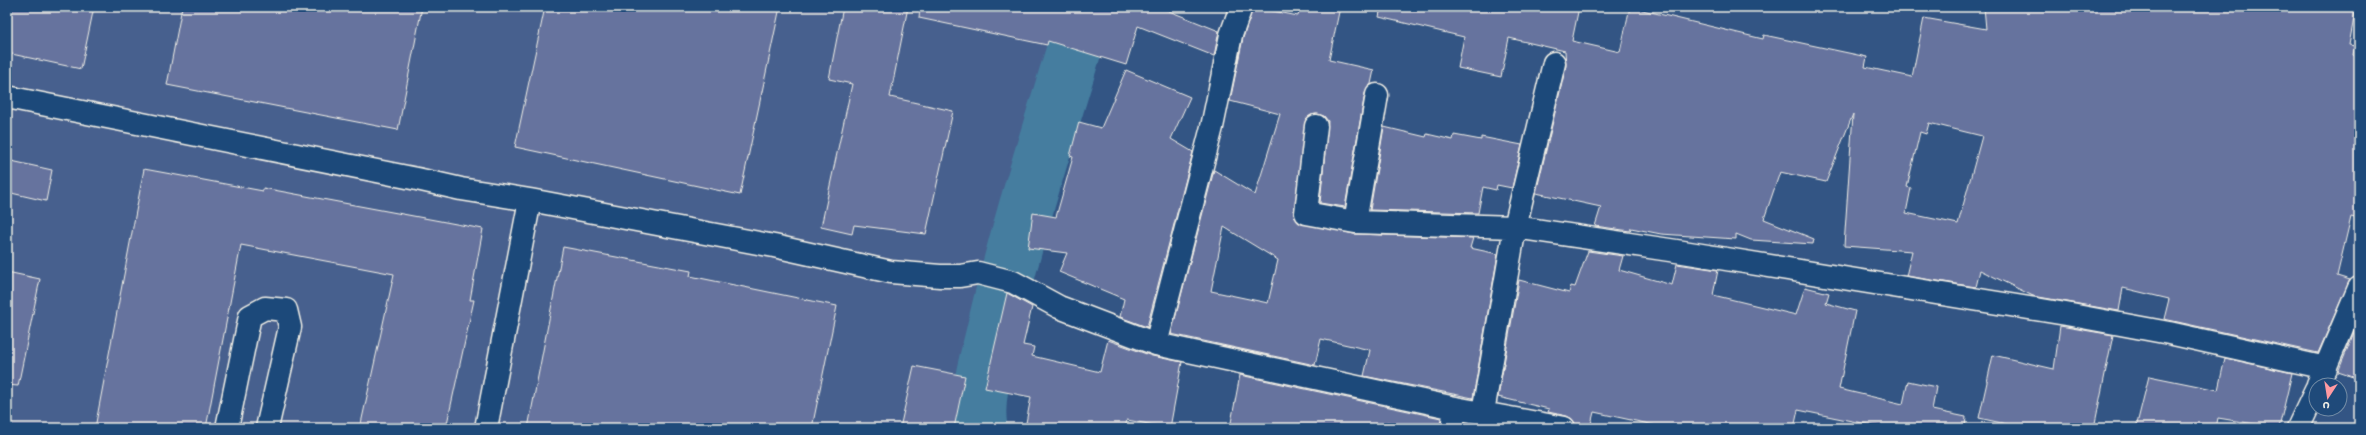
<svg xmlns="http://www.w3.org/2000/svg" width="2366" height="435" viewBox="0 0 2366 435" font-family="'Gochi Hand',sans-serif">
<style>
.built{fill:#46618e}
.lines{fill:none;stroke-linecap:round;stroke-linejoin:round}
.river{stroke:#447d9f;stroke-width:55}
.building{fill:#66739e;stroke:#f4f1e8;fill-rule:evenodd}
.minor-casing{stroke:#f4f1e8;stroke-width:25}
.minor{stroke:#1f4a7a;stroke-width:22}
</style>
<rect width="100%" height="100%" fill="#335584"/>
<filter id="ink" filterUnits="userSpaceOnUse"><feTurbulence type="fractalNoise" baseFrequency=".025" numOctaves="2"/><feDisplacementMap in="SourceGraphic" scale="8" xChannelSelector="R" yChannelSelector="G"/><feConvolveMatrix kernelMatrix="1 2 1 2 8 2 1 2 1" color-interpolation-filters="sRGB"/></filter>
<g filter="url(#ink)">
<path class="built" d="M7,7h1067l-62,225 -38,178 3,18h-970z"/>
<g class="lines">
<path class="river" d="M980,428c-5,-32 7,-67 14,-98 25,-109 61,-216 93,-323"/>
</g>
<path class="building" d="M7,7h87l-13,62 -74,-16z
M182,7h240l-24,123 -231,-45z
M545,7h235l-40,188 -225,-48z
M843,7h65l-18,90 63,14 -27,123 -72,-9 -2,9 -31,-7 31,-143 -23,-5z
M920,7h239l60,24 -5,25 -76,-30 -12,39 -78,-24 -1,4 -128,-27z
M1253,7l45,9 2,-9h40l-11,53 45,10 -3,14 -6,9 -20,114 -25,-4 8,-82 -4,-5 -7,-2 -6,1 -5,4 -12,93 4,10 56,12 119,4 -3,10 28,6 -25,144 -109,-22 6,-26 -49,-11 -6,26 -144,-31 43,-164 41,25 25,-81 -50,-13 13,-63zM1224,227l54,33 -10,43 -57,-12z
M1381,7h198l-7,34 48,11 10,-45 133,32 1,-4 103,22 -2,10 47,10 12,-59 62,11 -2,-22h372l-7,38 6,1 -2,9 6,2v162l-8,-2 -14,59 13,4 -32,73 -154,-34 5,-20 -46,-11 -4,23 -86,-15 -53,-26 -4,17 -70,-11 6,-25 -68,-5 9,-132 -27,68 -46,-10 -16,47 50,20 -1,5 -62,-4 -15,-6v5l-75,-5 -30,-6 -1,3 -35,-5 6,-19 -65,-14 30,-127 -1,-15 -56,-13 -8,39 -43,-9 6,-31 -85,-20zM1929,123l53,13 -24,88 -52,-11 5,-25 -4,-1 13,-55 6,2z
M1126,70l64,27 -19,42 22,13 -46,175 -27,-10 4,-18 -65,-27 8,-19 -39,-5 5,-35 23,4 17,-60 -3,-1 9,-34 22,6z
M1384,127l42,10 1,-3 26,6 1,-5 27,5v-3l41,8 -10,43 -15,-3 -1,5 -13,-3 -5,26 -108,-3z
M7,160l45,10 -6,31 -39,-9z
M144,169l119,22v-3l220,41 -13,71h4l-28,128h-86l34,-154 -153,-29 -35,183h-111z
M563,247l128,24 -1,5 147,30 -25,122h-284z
M1588,251l35,5 -4,14 53,15 5,-21 41,6 -5,25 83,20 9,-28 24,6 -3,10 29,8 -16,78 64,15 5,-23 28,6 -4,23 34,7 -1,11h-79l-88,-18 -4,18h-141l1,-3 -60,-13 -4,16h-2l-12,-3 -4,-6 -5,-3 -19,-4 1,-3 -51,-12 21,-117 50,13 2,-7 4,1z
M7,272l33,7 -22,107 -11,-1z
M1007,293l25,14 -9,38 11,2 -2,9 68,16 8,-32 44,16 30,6 -12,66 -43,-8 -2,8h-100l6,-31 -46,-9z
M2359,320v59l-21,-7z
M2060,326l53,9 -19,93h-70l-45,-10 14,-63 61,14z
M2225,358l67,15 -13,55 -61,-10 -2,10h-80l13,-52 69,14z
M914,366l51,10 -11,52h-54z
M1240,375l201,43 -1,10h-21l-32,-6 -1,6h-156z"/>
<g class="lines">
<defs>
<path id="minor" d="M7,97l410,82 44,10 69,11 244,46 117,26 49,4h20l18,-3 35,9 46,25 97,37 299,64 109,20
M1316,126l-10,87 49,9 160,5 168,25 383,62 103,19 157,35
M1355,222l22,-127
M1156,344l56,-217 19,-92 10,-28
M2318,385l41,-97
M1483,412l32,-185 39,-164
M227,428l23,-112 15,-8 21,2 4,17 -23,101
M486,428l44,-228
M1452,428l3,-20
M2298,428l18,-38"/>
</defs>
<use href="#minor" class="minor-casing"/>
<use href="#minor" class="minor"/>
</g>
</g>
<rect width="2366" height="435" fill="none" stroke="#1f4a7a" stroke-width="24"/>
<rect x="12" y="12" width="2342" height="411" fill="none" stroke="#f4f1e8" stroke-width="1.5" filter="url(#ink)"/>
<g transform="translate(2328 397) rotate(192)"><circle r="19" fill="#1f4a7a" stroke="#748da6"/>
<path d="M0-3L7 15L0 10L-7 15Z" fill="#ff9aa2"/>
<text y="-6" font-size="11" font-weight="bold" text-anchor="middle" fill="#f4f1e8">U</text>
</g>
</svg>
